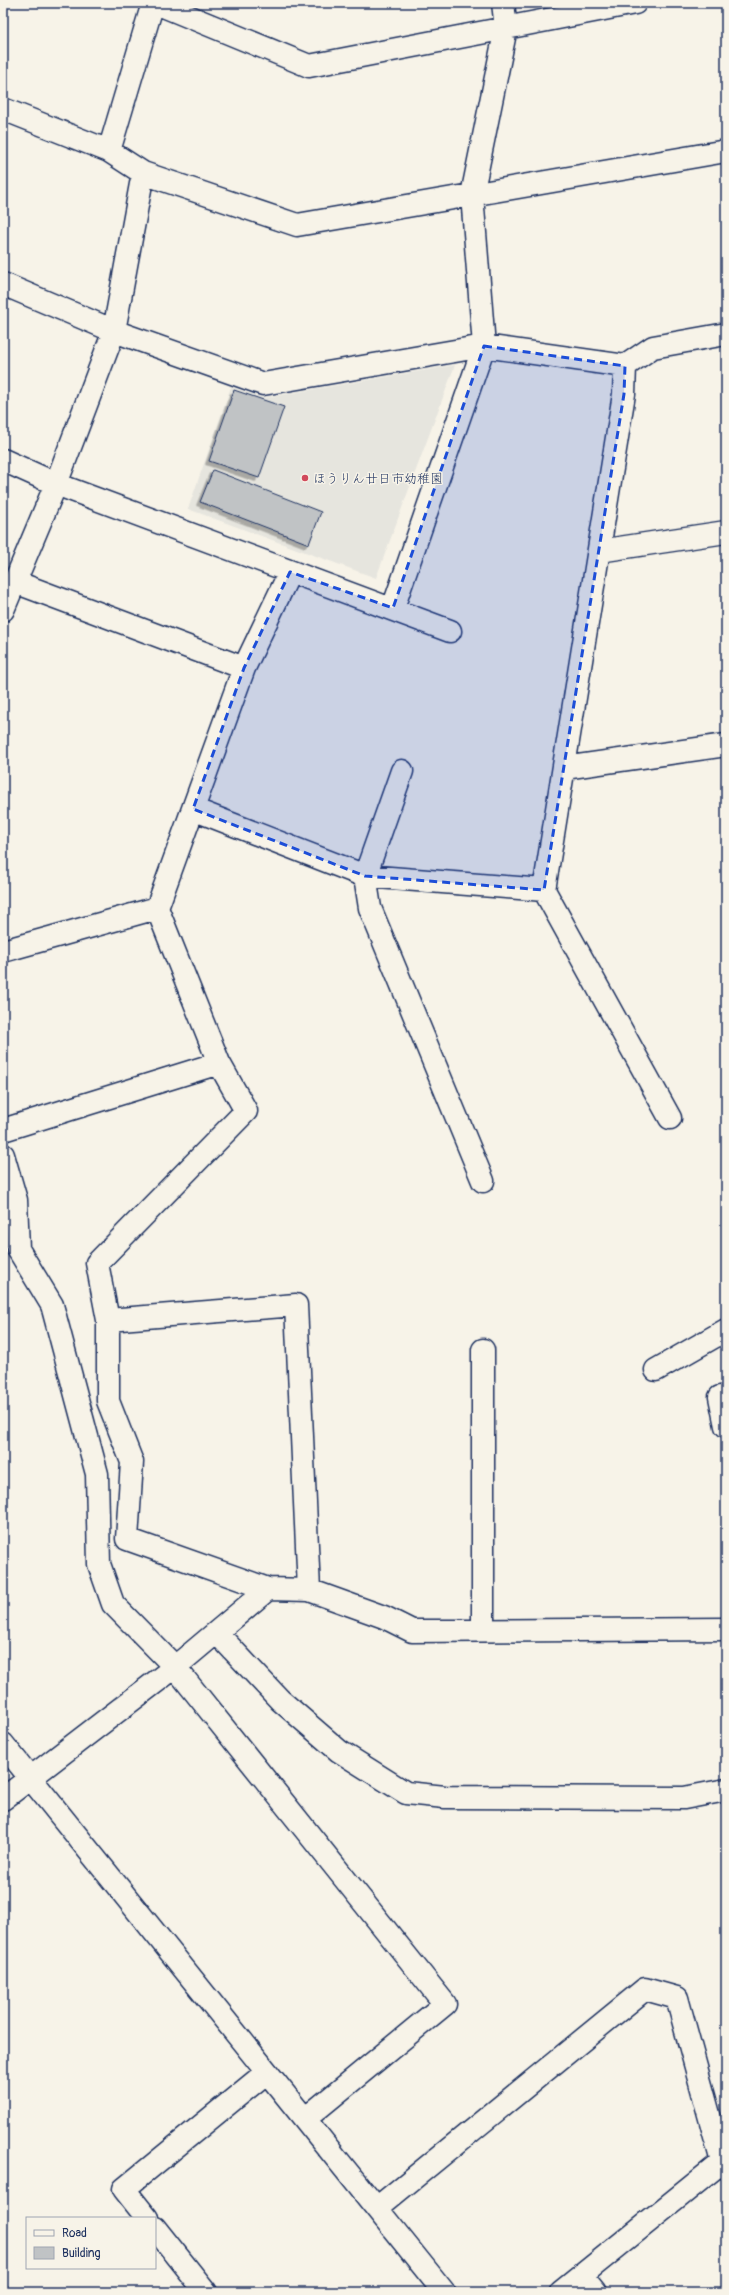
<svg xmlns="http://www.w3.org/2000/svg" width="729" height="2295" viewBox="0 0 729 2295" font-family="Pangolin,'Klee One',sans-serif">
<style>
.built{fill:#e6e5de}
.building{fill:#c0c3c5;stroke:#1b2f5e;filter:url(#shadow)}
.lines{fill:none;stroke-linecap:round;stroke-linejoin:round}
.minor-casing{stroke:#1b2f5e;stroke-width:25}
.minor{stroke:#f7f3e8;stroke-width:22}
.marked{fill:#1d4ed8;fill-opacity:0.2;stroke:#1d4ed8;stroke-width:3;stroke-dasharray:8 5;stroke-linejoin:round}
.poi-dot{fill:#d1495b;stroke:#f7f3e8;stroke-width:1.5}
.labels{text-anchor:middle;stroke-width:3;stroke-linejoin:round;paint-order:stroke}
.poi-label{font-size:13px;fill:#1b2f5e;stroke:#f7f3e8;text-anchor:start}
</style>
<defs>
<filter id="shadow"><feDropShadow dx="-3.5" dy="3.5" stdDeviation="0" flood-color="#0004"/></filter>
</defs>
<rect width="100%" height="100%" fill="#f7f3e8"/>
<filter id="ink" filterUnits="userSpaceOnUse"><feTurbulence type="fractalNoise" baseFrequency=".025" numOctaves="2"/><feDisplacementMap in="SourceGraphic" scale="8" xChannelSelector="R" yChannelSelector="G"/><feConvolveMatrix kernelMatrix="1 2 1 2 8 2 1 2 1" color-interpolation-filters="sRGB"/></filter>
<g filter="url(#ink)">
<path class="built" d="M455,365l-79,213 -188,-69 43,-122 31,11z"/>
<path class="building" d="M234,390l50,17 -25,71 -50,-17z
M213,470l108,42 -12,32 -109,-42z"/>
<g class="lines">
<defs>
<path id="minor" d="M156,3l153,63 326,-63
M3,109l106,42 34,22 154,52 429,-74
M109,151l44,-148
M3,284l111,47 149,53 221,-38 141,20
M3,460l53,24 394,147
M599,551l127,-19
M290,572l-46,96 -87,240 62,155 27,48 -149,152 11,57v81l24,61 -5,77 141,50 41,1 75,27 28,14 314,-2
M15,582l229,86
M393,608l91,-262 -12,-151 34,-167 -3,-25
M3,610l53,-126 58,-153 29,-158
M564,768l162,-23
M402,771l-37,105 5,32 113,273
M193,809l172,67 179,14
M3,951l154,-43
M670,1118l-126,-228 80,-496 1,-28 28,-19 73,-13
M3,1130l216,-67
M3,1155l13,45 2,49 34,56 45,169 2,90 14,40 62,63 270,337 -140,115
M108,1320l188,-15 13,285
M483,1350v280
M656,1370l70,-40
M720,1397l6,29
M217,1633l63,67 59,51 67,42 39,4 239,1 42,-8
M3,1744l441,548
M3,1799l172,-132 93,-78
M377,2208l268,-219 32,9 45,164 4,6
M147,2218l-23,-29 143,-117
M155,2228l51,64
M582,2276l13,16
M561,2292l161,-130"/>
</defs>
<use href="#minor" class="minor-casing"/>
<use href="#minor" class="minor"/>
</g>
</g>
<path class="marked" d="M484,346l141,20 -1,28 -80,496 -179,-14 -172,-67 51,-141 46,-96 103,36z"/>
<circle class="poi-dot" cx="305" cy="478" r="4"/>
<g class="labels">
<g class="poi-label">
<text x="313" y="483">ほうりん廿日市幼稚園</text>
</g>
</g>
<rect width="729" height="2295" fill="none" stroke="#f7f3e8" stroke-width="16"/>
<rect x="8" y="8" width="713" height="2279" fill="none" stroke="#1b2f5e" stroke-width="1.5" filter="url(#ink)"/>
<rect x="26" y="2217" width="130" height="52" fill="#f7f3e8" stroke="#9fa5b1"/>
<rect x="34" y="2230" width="20" height="6" fill="#f7f3e8" stroke="#9fa5b1"/>
<text x="62" y="2237" font-size="12" fill="#1b2f5e">Road</text>
<rect x="34" y="2247" width="20" height="12" fill="#c0c3c5" stroke="#9fa5b1"/>
<text x="62" y="2257" font-size="12" fill="#1b2f5e">Building</text>
</svg>
